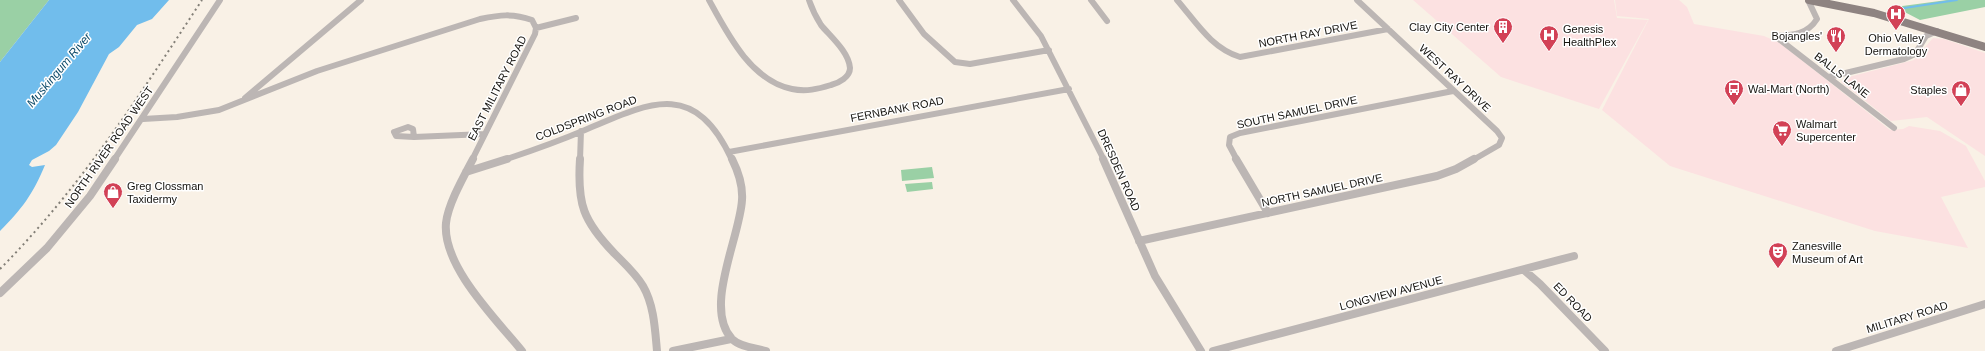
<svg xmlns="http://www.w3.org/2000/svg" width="1985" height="351" viewBox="0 0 1985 351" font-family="Arial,sans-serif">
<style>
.commercial{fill:#fce1e1}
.green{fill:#9ad0a5}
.water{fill:#71bdec}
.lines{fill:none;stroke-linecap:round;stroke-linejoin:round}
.stream{stroke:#71bdec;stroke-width:2}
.minor-far1{stroke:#bcb6b4;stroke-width:6}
.minor{stroke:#bcb6b4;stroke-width:8}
.major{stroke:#8e8381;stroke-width:8}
.rail{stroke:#827e76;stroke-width:2;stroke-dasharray:2 3.5;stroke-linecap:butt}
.labels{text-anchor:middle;stroke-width:3;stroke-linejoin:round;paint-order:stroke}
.poi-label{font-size:11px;fill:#15130f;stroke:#fff;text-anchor:start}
.street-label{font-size:11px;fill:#15130f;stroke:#fff}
.water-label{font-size:12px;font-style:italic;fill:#0d4b6a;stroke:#fff}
</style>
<rect width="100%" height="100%" fill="#f9f1e6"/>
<path class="commercial" d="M1413,0h201l3,18 31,2 -49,89 -98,-32z
M1615,0h64l8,7 7,17 70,12 16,7 110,87 13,-1 6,-3 31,5 26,15 19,35v6l-44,10 27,51 -93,-17 -205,-65 -68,-56 47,-91 -32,-3z
M1933,38l11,1 41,14v103l-58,-39 -36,4 -50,-39 4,-4 69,-18z"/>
<path class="green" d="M0,0h49l-49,62z
M1947,0h38v7l-65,13 -25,-13z
M932,167l2,11 -32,3 -1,-11z
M932,182l1,7 -26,3 -2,-8z"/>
<path class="water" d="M49,0h120l-17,19 -15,6 -18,22 -10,7 -31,58 -22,33 -7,6 -17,9 -3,5 3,2 13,-2c-12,29 -23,44 -45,66v-169z"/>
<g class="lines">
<path class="stream" d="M1898,9l59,-9"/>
<path class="minor-far1" d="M709,0c18,33 42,81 83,89 14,3 26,0 39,-4 8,-2 19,-8 19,-17 -1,-16 -20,-32 -29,-43 -5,-8 -9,-16 -12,-25
M899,0l25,34 31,28 15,2 79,-14
M1013,0l28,36 63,124
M1091,0l16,21
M1177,0c19,22 34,48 63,57l148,-28
M1357,0l140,131 5,7 -3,7 -26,15
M1808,0l9,19c-10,16 -25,16 -42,17l119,92
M536,28l40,-10
M1829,77l75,-18 11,-5 11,-18 11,-5
M245,98l116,-98
M143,119l34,-2 42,-7 98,-39 163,-52c20,-4 32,-6 52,1l4,8 -1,6 -63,126
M408,127l5,2 1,8 -18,-1 -2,-4z
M414,137l71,-3
M729,152l340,-63
M114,160l106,-160
M504,160c27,-9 55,-19 81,-30 65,-28 110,-51 147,30
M580,160l1,-29
M1237,160l-8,-15 1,-8 10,-4 213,-42"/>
<path class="minor" d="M473,159c-9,17 -25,45 -27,64 -4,43 50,96 76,128
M580,159c-3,45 3,62 35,95 10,10 21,20 28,32 11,19 12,43 14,65
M732,159c6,12 11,27 10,41 -2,37 -39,108 -10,139 8,8 23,9 34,12
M1103,159l52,117 46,75
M1236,159l32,54
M466,172l41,-13
M1139,241l298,-65 19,-7 18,-10
M1524,270l16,14 65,67
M0,293l47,-45 43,-52 25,-37
M673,351l58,-12
M1213,351l361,-95
M1836,351l149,-47"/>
<path class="major" d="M1809,0l65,13 111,34"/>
<path class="rail" d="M0,269c81,-82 139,-173 202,-269"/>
</g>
<defs>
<symbol id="hospital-pin" viewBox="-11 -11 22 30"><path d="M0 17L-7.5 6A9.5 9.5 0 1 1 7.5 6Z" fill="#d24156" stroke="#fff"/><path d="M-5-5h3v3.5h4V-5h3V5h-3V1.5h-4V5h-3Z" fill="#fff"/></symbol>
<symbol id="building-pin" viewBox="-11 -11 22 30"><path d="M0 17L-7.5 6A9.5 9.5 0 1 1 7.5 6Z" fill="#d24156" stroke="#fff"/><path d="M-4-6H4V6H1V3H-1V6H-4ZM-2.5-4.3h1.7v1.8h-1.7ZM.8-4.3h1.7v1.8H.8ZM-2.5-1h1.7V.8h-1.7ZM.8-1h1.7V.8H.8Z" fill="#fff"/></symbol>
<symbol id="restaurant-pin" viewBox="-11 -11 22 30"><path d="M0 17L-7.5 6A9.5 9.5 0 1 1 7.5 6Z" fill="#d24156" stroke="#fff"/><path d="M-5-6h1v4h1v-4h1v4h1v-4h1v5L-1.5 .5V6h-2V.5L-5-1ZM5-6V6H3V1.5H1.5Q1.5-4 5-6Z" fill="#fff"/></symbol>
<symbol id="bus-pin" viewBox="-11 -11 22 30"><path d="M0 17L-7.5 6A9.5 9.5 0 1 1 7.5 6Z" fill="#d24156" stroke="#fff"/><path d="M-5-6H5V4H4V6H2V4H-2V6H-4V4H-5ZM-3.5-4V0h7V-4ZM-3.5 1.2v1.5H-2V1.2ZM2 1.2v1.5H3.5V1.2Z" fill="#fff"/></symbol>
<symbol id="shop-pin" viewBox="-11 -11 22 30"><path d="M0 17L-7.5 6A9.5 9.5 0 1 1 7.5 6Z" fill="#d24156" stroke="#fff"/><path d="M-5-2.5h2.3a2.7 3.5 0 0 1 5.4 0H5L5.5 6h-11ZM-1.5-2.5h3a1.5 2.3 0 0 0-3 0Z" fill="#fff"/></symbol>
<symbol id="supermarket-pin" viewBox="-11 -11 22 30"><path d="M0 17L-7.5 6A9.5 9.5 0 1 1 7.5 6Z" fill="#d24156" stroke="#fff"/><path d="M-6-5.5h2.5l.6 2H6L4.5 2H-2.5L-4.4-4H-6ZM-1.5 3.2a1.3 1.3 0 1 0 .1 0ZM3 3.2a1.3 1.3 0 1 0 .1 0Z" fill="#fff"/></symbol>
<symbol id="theatre-pin" viewBox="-11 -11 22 30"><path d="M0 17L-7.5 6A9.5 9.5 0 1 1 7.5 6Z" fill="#d24156" stroke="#fff"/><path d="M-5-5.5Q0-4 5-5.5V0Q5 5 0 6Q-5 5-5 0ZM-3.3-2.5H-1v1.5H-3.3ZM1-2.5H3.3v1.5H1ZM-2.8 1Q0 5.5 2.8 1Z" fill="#fff"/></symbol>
</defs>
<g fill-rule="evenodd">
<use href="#hospital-pin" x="1885" y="3" width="22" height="30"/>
<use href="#building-pin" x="1492" y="16" width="22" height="30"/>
<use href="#hospital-pin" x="1538" y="24" width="22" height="30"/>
<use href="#restaurant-pin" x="1825" y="25" width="22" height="30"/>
<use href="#bus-pin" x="1723" y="78" width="22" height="30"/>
<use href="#shop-pin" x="1950" y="79" width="22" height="30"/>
<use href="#supermarket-pin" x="1771" y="119" width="22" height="30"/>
<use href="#shop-pin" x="102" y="181" width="22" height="30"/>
<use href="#theatre-pin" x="1767" y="241" width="22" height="30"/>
</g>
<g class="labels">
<g class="poi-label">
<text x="1489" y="31" text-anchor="end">Clay City Center</text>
<text x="1563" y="33">Genesis<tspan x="1563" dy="13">HealthPlex</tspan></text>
<text x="1822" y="40" text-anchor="end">Bojangles'</text>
<text x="1896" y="42" text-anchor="middle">Ohio Valley<tspan x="1896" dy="13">Dermatology</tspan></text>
<text x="1748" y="93">Wal-Mart (North)</text>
<text x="1947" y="94" text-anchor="end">Staples</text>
<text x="1796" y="128">Walmart<tspan x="1796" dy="13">Supercenter</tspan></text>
<text x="127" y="190">Greg Clossman<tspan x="127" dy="13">Taxidermy</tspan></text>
<text x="1792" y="250">Zanesville<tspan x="1792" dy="13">Museum of Art</tspan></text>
</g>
<g class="street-label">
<text transform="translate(1308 34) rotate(-11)" y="4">NORTH RAY DRIVE</text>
<text transform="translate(1842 75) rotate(38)" y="4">BALLS LANE</text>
<text transform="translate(1455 78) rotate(43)" y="4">WEST RAY DRIVE</text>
<text transform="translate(497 88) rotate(-63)" y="4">EAST MILITARY ROAD</text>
<text transform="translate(897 109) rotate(-11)" y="4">FERNBANK ROAD</text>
<text transform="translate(1297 112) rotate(-12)" y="4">SOUTH SAMUEL DRIVE</text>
<text transform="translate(586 118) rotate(-21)" y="4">COLDSPRING ROAD</text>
<text transform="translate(109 147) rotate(-55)" y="4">NORTH RIVER ROAD WEST</text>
<text transform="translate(1119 170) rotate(66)" y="4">DRESDEN ROAD</text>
<text transform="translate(1322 190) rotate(-12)" y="4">NORTH SAMUEL DRIVE</text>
<text transform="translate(1391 293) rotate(-15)" y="4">LONGVIEW AVENUE</text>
<text transform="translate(1573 302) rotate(46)" y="4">ED ROAD</text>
<text transform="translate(1907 317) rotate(-17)" y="4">MILITARY ROAD</text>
</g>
<g class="water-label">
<text transform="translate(59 70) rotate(-50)" y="4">Muskingum River</text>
</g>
</g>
</svg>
